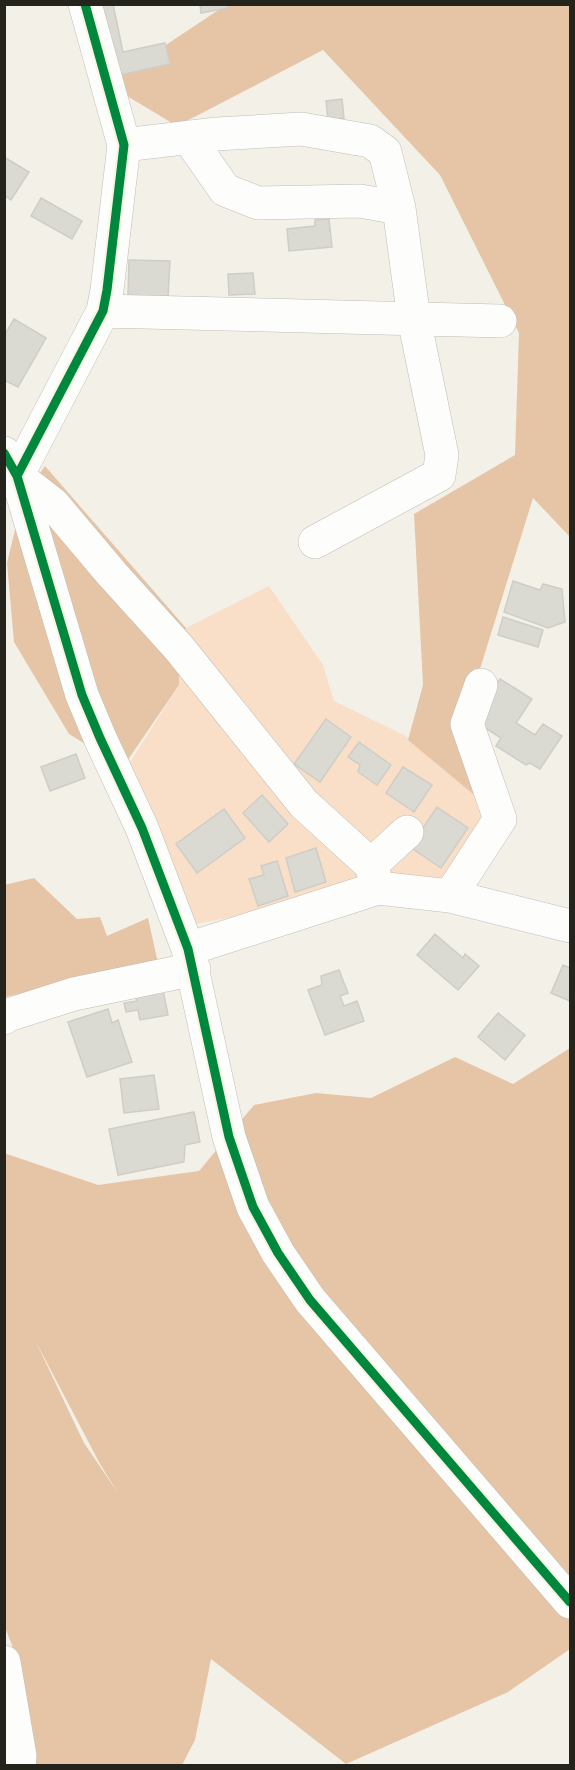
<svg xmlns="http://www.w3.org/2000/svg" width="575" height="1770" viewBox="0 0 575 1770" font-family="Roboto,sans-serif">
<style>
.green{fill:#f9dfc8}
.forest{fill:#e6c5a7;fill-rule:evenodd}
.building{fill:#dad9d2;stroke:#cecdc7;stroke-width:1.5}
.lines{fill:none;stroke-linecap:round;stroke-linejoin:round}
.minor-casing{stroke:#bfbdb6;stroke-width:34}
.minor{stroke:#fdfdfb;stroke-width:33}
.cycleway-casing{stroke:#f8f4e2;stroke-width:13}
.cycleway{stroke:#00873e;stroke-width:9}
</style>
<rect width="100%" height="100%" fill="#f3f0e7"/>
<path class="green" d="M269,586l54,79 11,36 70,34 81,69 13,18 -45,70 -75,-4 -182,36 -69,-157 52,-82v-37l7,-20z"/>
<path class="forest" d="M221,5h349v532l-37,-39 -71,229 23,77 -77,-64 15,-55 -9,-171 101,-59 4,-122 -79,-158 -117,-125 -146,76 -70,-42 116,-77z
M45,466l141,162 -7,20v37l-56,82 -54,-33 -55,-92 -7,-79 16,-66z
M34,878l43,41 23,-2 7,19 41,-18 10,45 -153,34 -1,-112z
M570,1048v601l-62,43 -162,72 -135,-105 -16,81 -13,25h-156l-14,-120 -8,-20v-472l94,32 101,-14 55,-66 62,-12 55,5 84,-41 58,27zM36,1342l64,122 18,29 -34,-50z"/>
<path class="building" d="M91,4h22l10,48 42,-9 5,21 -64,14z
M200,4h27l1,4 -27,5z
M342,99l2,19 -16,2 -2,-19z
M4,157l25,15 -18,28 -7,-5z
M41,198l41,23 -10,18 -41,-23z
M329,219l3,28 -43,4 -2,-22 28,-3v-6z
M129,260l41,1 -2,36 -40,-1z
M253,273l2,21 -26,1 -1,-21z
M14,319l32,19 -28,49 -14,-7v-44z
M513,581l27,9 3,-6 19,5 3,33 -17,6 -44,-16z
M503,617l40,13 -5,17 -40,-12z
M500,679l32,20 -16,24 19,12 8,-11 19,12 -22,33 -10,-6 -4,2 -30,-19 5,-8 -28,-18z
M326,719l25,18 -31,45 -26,-18z
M359,742l32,23 -14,20 -19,-13 2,-7 -12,-8z
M76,754l9,24 -35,13 -9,-24z
M403,767l29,18 -18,27 -28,-19z
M262,795l26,29 -19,18 -26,-29z
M437,807l31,21 -27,40 -31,-21z
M224,809l21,29 -48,35 -21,-29z
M316,848l10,34 -31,10 -9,-34z
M277,861l11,35 -30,10 -9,-27 15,-4 -3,-9z
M435,934l28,24 2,-4 14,12 -21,24 -41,-35z
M563,965l7,3v33l-19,-8z
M339,970l9,23 -8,3 4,10 13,-5 7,20 -39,14 -17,-45 14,-5 -1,-9z
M163,990l5,25 -28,5 -2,-10 -12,2 -2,-9 13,-2 -2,-6z
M108,1009l4,14 6,-3 14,42 -45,15 -19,-55z
M498,1013l27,22 -20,25 -27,-23z
M154,1075l5,34 -35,4 -4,-34z
M194,1112l6,30 -15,3 -1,17 -66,13 -9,-46z"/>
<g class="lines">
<defs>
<path id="minor" d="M85,4l39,141 -17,145 -4,21 -86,165 36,28 59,70 67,74 125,156 67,61 7,23
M188,137l37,53 33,13 102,-2 39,7
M124,145l93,-11 84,-5 69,12 15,11 14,56 15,111 28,136 -3,20 -124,67
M103,311l397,10
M4,453l13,23 65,219 18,43 42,90 46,121 41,188 24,70 25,46 32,47 260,302
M371,865l36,-33
M450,896l50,-77 -33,-95 14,-39
M188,949l190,-61 72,8 120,30
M4,1018l4,-3 66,-21 120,-25
M4,1662l16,94 -1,10"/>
</defs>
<use href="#minor" class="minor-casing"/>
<use href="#minor" class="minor"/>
<defs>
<path id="cycleway" d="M4,453l13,23 65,219 18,43 42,90 46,121 41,188 24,70 25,46 32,47 260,302
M17,476l86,-165 4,-21 17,-145 -39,-141"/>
</defs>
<use href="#cycleway" class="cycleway-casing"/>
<use href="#cycleway" class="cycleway"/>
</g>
<rect width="575" height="1770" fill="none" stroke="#24231c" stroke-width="12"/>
</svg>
